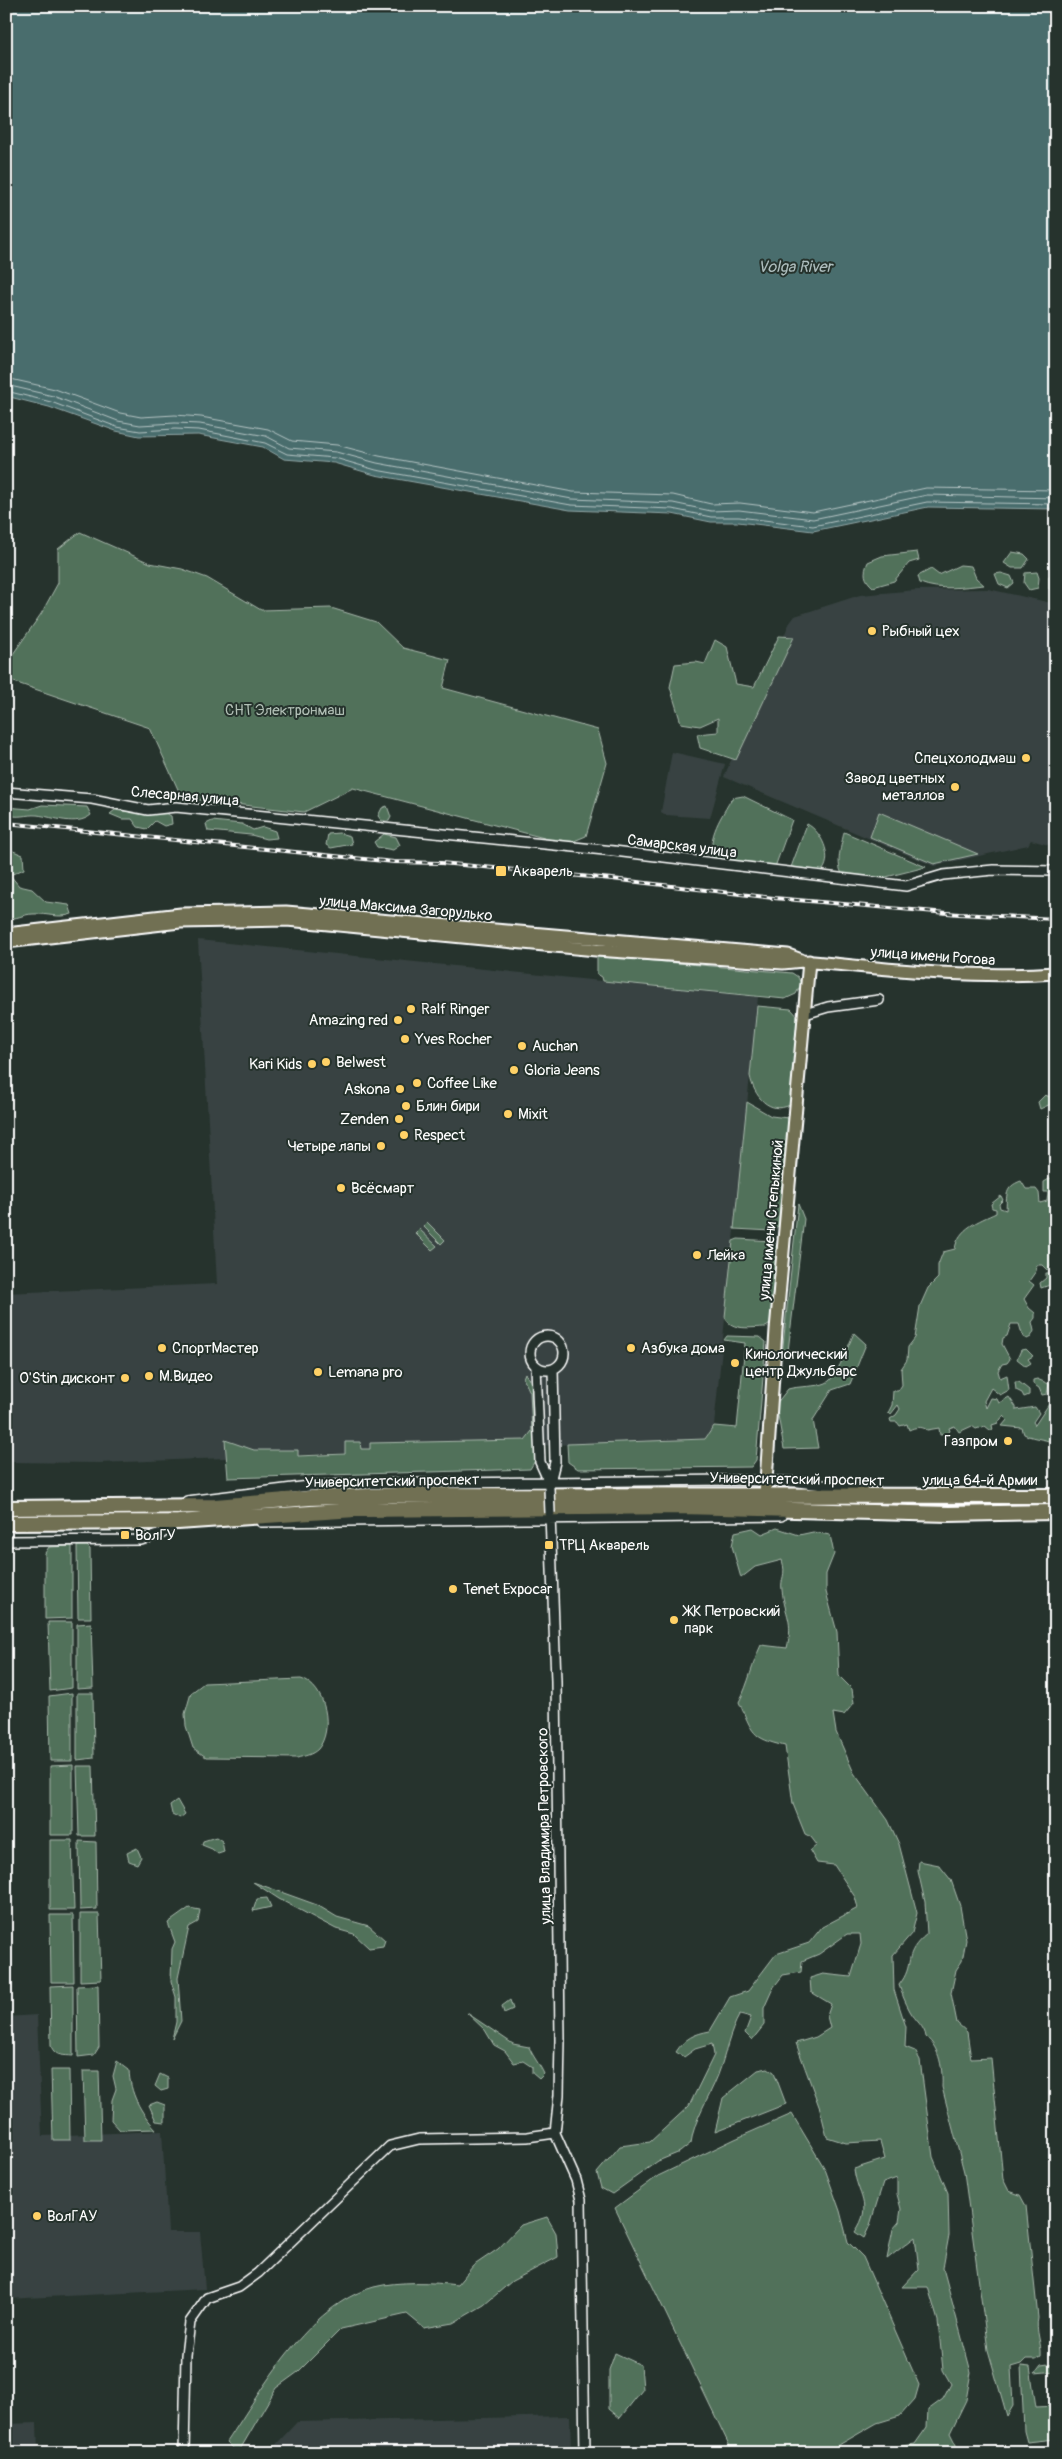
<svg xmlns="http://www.w3.org/2000/svg" width="1062" height="2459" viewBox="0 0 1062 2459" font-family="Pangolin,sans-serif">
<style>
.built{fill:#384342}
.green{fill:#51715a;stroke:#a8b8ac}
.water{fill:#496d6d;stroke:#92a7a7}
.lines{fill:none;stroke-linecap:round;stroke-linejoin:round}
.shore{stroke:#b6c5c5;stroke-width:1}
.minor-casing{stroke:#fff;stroke-width:12}
.major-casing{stroke:#fff;stroke-width:15}
.highway-casing{stroke:#fff;stroke-width:18}
.minor{stroke:#26332d;stroke-width:9}
.major{stroke:#716f52;stroke-width:11}
.highway{stroke:#716f52;stroke-width:14}
.rail-casing{stroke:#fff;stroke-width:4}
.rail{stroke:#26332d;stroke-width:2;stroke-dasharray:5.5;stroke-linecap:butt}
.minor-bridge-casing{stroke:#fff;stroke-width:12;stroke-linecap:butt}
.minor-bridge{stroke:#26332d;stroke-width:9}
.poi-dot{fill:#ffd166;stroke:#26332d;stroke-width:2}
.labels{text-anchor:middle;stroke-width:4;stroke-linejoin:round;paint-order:stroke}
.poi-label{font-size:15px;fill:#fff;stroke:#26332d;text-anchor:start}
.park-label{font-size:15px;fill:#b1bfb5;stroke:#26332d}
.street-label{font-size:15px;fill:#fff;stroke:#26332d}
.water-label{font-size:16px;font-style:italic;fill:#adbdbd;stroke:#26332d}
</style>
<rect width="100%" height="100%" fill="#26332d"/>
<filter id="ink" filterUnits="userSpaceOnUse"><feTurbulence type="fractalNoise" baseFrequency=".02" numOctaves="2"/><feDisplacementMap in="SourceGraphic" scale="10" xChannelSelector="R" yChannelSelector="G"/><feConvolveMatrix kernelMatrix="1 2 1 2 8 2 1 2 1" color-interpolation-filters="sRGB"/></filter>
<g filter="url(#ink)">
<path class="built" d="M988,589l68,15v235l-4,-1 -3,7 -18,-5 -3,5 -94,21 -210,-89 65,-153 6,-8 65,-21 57,-5z
M672,752l53,12 -15,54 -44,-3 -5,-3z
M198,940l560,57 -44,429 -3,8 -6,5 -606,24 -93,-1v-169l211,-9z
M37,2015l5,121 120,-5 6,101h32l5,57 -199,10v-282z
M570,2416l1,37h-303l29,-31z
M37,2423l1,30h-32v-29z"/>
<path class="green" d="M80,532l70,31 32,6 25,9 54,32 70,-2 45,14 27,26 47,12 -7,28 155,42 9,33 -21,73 -19,8 -214,-56 -49,24 -122,-14 -32,-70 -139,-47 -3,-11 5,-16 28,-40 17,-31v-34z
M917,552l2,8 -10,3 -15,18 -21,6c-9,-8 -10,-14 -5,-25l14,-6z
M1012,552l12,2 5,5 -6,9h-11l-8,-5z
M960,565l11,1 5,12 8,7c-21,2 -44,6 -64,-2l-2,-7 13,-7 8,6z
M1037,572l2,6 -1,10 -9,2 -5,-7 1,-10z
M1001,573l10,3 3,7 -6,5 -9,-4 -4,-10z
M1056,575v17l-7,-3v-13z
M779,636l15,1 -58,123 -36,-12 -3,-14 21,-2v-14l-18,8 -19,-3 -11,-36 5,-23 21,-2 9,2 10,-24 12,7 9,37 18,3z
M743,796l49,24 -17,47 -62,-9c-6,-22 9,-42 19,-60z
M42,805l45,2 4,8c-15,12 -37,2 -54,0 -11,-1 -19,4 -31,-1v-7l24,2z
M387,806l4,11 -2,4h-7l-4,-5 4,-8z
M115,810c18,4 40,-4 56,6l1,8 -8,2 -9,-5 -8,8 -9,-2 -6,-8h-10l-12,-5z
M879,812l99,42 -44,10 -64,-27z
M212,821l30,3 11,6 10,-3 12,4 2,7 -11,1 -15,-4 -43,-4 -2,-7z
M807,824c14,7 26,32 16,46l-10,3 -23,-3z
M844,832l82,35 -48,12 -34,-3c-10,-10 -2,-32 0,-44z
M339,833l11,3 2,8 -21,4 -5,-3 2,-11z
M384,834l12,3 4,8 -7,5 -16,-3 -3,-5z
M6,848l17,7 1,14 -14,6 9,11 13,3 14,13 23,3 3,9c-13,5 -25,-1 -39,0 -10,0 -17,6 -27,4z
M597,956l195,17 6,4 3,7 -5,10 -11,5 -182,-18 -1,-4 -5,-3z
M757,1006l34,3 10,11 -3,5 -8,80c-21,10 -36,-9 -40,-29z
M1045,1095l8,3v5l-13,6 -2,-7z
M747,1102l24,14 17,2 1,4 -11,104 -6,5 -38,-2z
M1051,1178l5,1v81l-9,10 -5,-5h-5l-1,6 -7,10 5,4 -10,14 5,9 6,5v5l-3,4 2,9 -3,6 -4,2 -4,-2 -4,-13h-8l-4,12 -4,2 -1,6 8,15 -3,4 -5,1 -4,7 2,7 7,-3 2,15 -9,5 -9,-7 -7,13 2,7 5,-10 6,1 2,4 10,-6 7,10v3l19,-3 4,6 -6,9 2,3 14,-21 3,-1v8l4,1v33c-8,-7 -21,-5 -32,-11l-2,-6 -20,-2 5,-6 -4,-4 -5,7 -6,2 1,5h-3l-5,-4 -9,3 -4,-3 -13,6 -4,-6 -6,2 1,3 -3,3 -7,1 -1,-7 -12,2c-5,-4 -12,-3 -18,0l-2,-6 -7,2 -3,-4h-6l-1,-3 6,-4 4,-6 -2,-4 -7,9 -3,-1 4,-8 1,-14h5l4,-6 -1,-16 6,-9 1,-13 7,-9 5,-32 8,-18 10,-10v-13l5,-13 12,-3c3,-21 24,-28 41,-36v-4l-4,-1 -1,-4 10,-8 2,4 -4,4 1,4 6,2c1,-14 -2,-23 15,-29l5,8h10l3,4 1,10 7,-2 1,-9h-4v-10z
M798,1204l6,15 -16,132 -6,4z
M427,1222l18,18 -4,4 -18,-18z
M419,1229l18,17 -5,4 -17,-17z
M738,1239l34,2 5,6 -7,77 -4,3c-13,0 -35,5 -41,-10l8,-76z
M1046,1273h10v10l-15,5 -1,-5 6,-5z
M854,1333l12,11 -16,40 -18,6 -19,30 5,28 -34,1 -8,-45 12,-15c10,-3 29,-2 38,-6 11,-5 22,-37 28,-50z
M727,1336l33,1 6,5 -10,118 -5,7 -173,2 -10,-7 -1,-18 138,-5 9,-13 23,2 8,-85 -21,-3z
M1026,1349l7,7 -5,3 3,4 -5,3 -9,-7 4,-9z
M525,1373l9,15 2,71 -6,10 -302,9 -3,-38 29,10h44v6l47,-2v-12h15l1,7h9v-6l155,-3 7,-9 -2,-39 -7,-14z
M1037,1379l12,5 -2,10 -5,1 -3,-7 -6,-4v-4z
M1015,1382h4l10,8v5l-5,2 -2,-4 -6,-3z
M1056,1501v4l-144,2 -7,-3 7,-2z
M753,1528l9,6 15,-6 22,7 14,-3 17,3 4,19 -8,20v18l11,40 2,44 13,13 2,14 -10,12 -11,-2 3,19 18,41 34,47 11,24 18,69 -5,20 -19,22 1,35 12,37 -1,20 10,4 5,9 13,97 15,36 1,42 -6,33 28,104 -5,28 -16,33 10,20h-99l54,-9 12,-17 1,-17 15,-11 8,-15 -8,-14 -5,-49 -10,-34h-26l17,-18 -4,-32 -28,22 6,-30 6,-7 2,-13 -4,-15v-16l-14,5 -13,42 -6,13 -9,-6c19,-28 2,-36 -1,-63l31,-10 -5,-18 -34,2 -19,-6 -7,-28 -24,-66 20,-6 14,-9 -3,-12 4,-12 -20,-12 -1,-14 13,-4 28,3 10,-33 -1,-10h-13l-28,20 -17,7 -1,11 -18,3 -10,13 -9,20v17l-12,15 -7,-7 6,-16 -11,-3c-11,19 -14,40 -22,61 -9,23 -24,44 -27,68l-11,9 -22,9 -46,33 -11,-6 -4,-15 23,-27 30,-4 39,-36 25,-51 -2,-11 -17,5 -11,8 -8,-5c9,-14 18,-18 34,-21l20,-34 18,-6 28,-37 33,-11 13,-16 36,-19 -3,-11 -21,-32 -17,-2 -7,-12 7,-6 -6,-8 -6,-3 -12,-30 -8,-58c-34,-8 -32,-13 -46,-44 10,-19 13,-38 22,-57l26,3c7,-28 -2,-32 -5,-58 -2,-12 5,-14 0,-30l-27,7 -14,11 -9,-32 3,-14z
M72,1546v72l-27,1v-66l4,-6z
M77,1546h10l3,3 1,69h-13z
M48,1622h24v66l-22,3z
M91,1623l2,65 -16,1v-65z
M301,1679c25,7 33,51 17,70 -6,6 -14,7 -21,9l-91,-1 -13,-9 -7,-22 -1,-12 6,-21 13,-10z
M72,1693v68h-22l-1,-65z
M77,1693h16l1,65 -17,2z
M73,1765v70h-23v-69z
M77,1766h16l2,70h-16z
M177,1800l8,14 -5,4 -8,-4 -2,-9z
M216,1837l6,4 2,11 -6,2 -6,-5 -10,-4 1,-4z
M50,1840h22l2,70h-24z
M79,1841l17,1 1,67 -17,1z
M137,1848l4,9 -4,7 -8,-3 -2,-8z
M919,1861l20,4 12,15 9,26 6,34 -4,21 -6,9 -5,23 6,30 10,9 4,27 20,-1 12,121 6,12 11,4 6,11 12,112c-3,13 4,25 3,38l-5,3h-10l-5,5 -10,3 2,39 -6,10 -19,-66 -24,-178 -22,-85c1,-17 -2,-39 -16,-50 -1,-10 -11,-17 -16,-26 -5,-9 -8,-17 -11,-26 17,-21 2,-30 28,-51l-2,-32 -7,-31z
M253,1882l64,23 20,12 32,9 16,14 -2,6 -14,2 -15,-14 -18,-5 -57,-30z
M267,1898l4,9 -18,4 4,-12z
M189,1908l11,2 -2,12 -9,5 -11,51 3,43 -9,18 4,-17v-25l-5,-16 1,-32 3,-7 -7,-19z
M80,1914h19l2,66 -21,1z
M50,1915h23l1,67h-23z
M73,1985v71c-9,-1 -18,1 -22,-10l-1,-60z
M98,1985l1,62 -5,8 -16,2 -1,-71z
M510,2000l3,9 -9,4 -2,-7z
M467,2013l46,31 16,3c4,10 10,16 15,27l-5,5 -7,-6v-6l-9,-6 -9,2 -9,-12 -11,-6 -9,-15z
M117,2061l12,9c1,23 11,42 27,59l-36,1 -9,-10 1,-20 4,-11 -3,-13z
M768,2068l6,4 12,32 -71,28 8,-34 35,-28z
M51,2070h18l1,70h-17z
M83,2071h16l2,69h-16z
M160,2074l8,4v11l-7,2 -6,-5z
M157,2102l8,3v17l-9,-1 -7,-16z
M792,2114l33,55 15,42 8,31 15,15 56,128 -4,14 -15,17 -23,7 -52,30h-92l-118,-245 43,-32 77,-37z
M547,2217l9,16 2,24 -46,24 -28,24 -31,18 -29,5 -17,-14 -66,15 -43,43 -22,16 -38,65 -11,-11c36,-54 80,-136 147,-155 23,-6 60,-5 83,-2l16,-19 25,-17 23,-24z
M615,2353l26,12 2,24 -23,29 -11,-9v-39z
M1056,2363v8l-21,2 6,-8z
M1021,2366l9,1 6,40 20,-1v33l-29,3 -3,-11z"/>
<path class="water" d="M6,6h1050v503l-128,-2 -115,24 -75,-9h-27l-39,-8 -102,-4 -195,-35 -41,-12 -50,-4 -21,-12 -65,-12 -59,1 -23,-5 -67,-24 -43,-11z"/>
<g class="lines">
<path class="shore" d="M6,378l49,11 65,24 21,4 34,-2 26,2 67,12 24,12 45,4 42,11 194,36 100,3 38,9 29,-1 73,9 113,-24 130,2
M6,385l47,11 65,25 22,4 35,-2 25,1 66,12 23,12 47,4 41,11 195,36 101,4 38,8 28,-1 74,9 114,-24 129,3
M6,391l45,11 66,25 23,4 35,-2 24,1 66,13 22,11 48,4 41,12 195,35 101,4 39,8h28l74,9 114,-24 129,2"/>
<defs>
<path id="minor" d="M6,792l86,7 56,11 28,-3 438,44 292,35 37,-11 50,-5 63,1
M805,1014l23,-7 51,-7
M530 1353a17 17 0 1 1 34 0a17 17 0 1 1-34 0Z
M536,1367l4,95 9,20
M549,1486l6,-24 -2,-93
M187,1501l122,-15 45,-2 376,-4 68,2 65,8
M550,1514l6,167 4,359 -1,55 -4,38 21,47 5,20 4,253
M261,1522l520,-6
M6,1541l135,-1 20,-6 17,-12
M184,2453l2,-98 4,-33 17,-24 32,-11 19,-14 132,-127 29,-7 108,-2 28,-4"/>
<path id="major" d="M6,934l175,-20 105,-2 502,43 13,5
M6,942l174,-20 107,-2 309,30 187,13 20,-2c87,8 164,18 253,12
M770,1501l-5,-6 1,-14 10,-151 33,-369"/>
<path id="highway" d="M6,1508l210,-2 93,-8 91,-3 656,1
M6,1523l172,-1 177,-12 326,-3 268,7 107,-2"/>
</defs>
<use href="#minor" class="minor-casing"/>
<use href="#major" class="major-casing"/>
<use href="#highway" class="highway-casing"/>
<use href="#minor" class="minor"/>
<use href="#major" class="major"/>
<use href="#highway" class="highway"/>
<defs>
<path id="rail" d="M6,823l388,39 47,1 171,16 162,19 185,16 97,5"/>
</defs>
<use href="#rail" class="rail-casing"/>
<use href="#rail" class="rail"/>
<defs>
<path id="minor-bridge" d="M549,1488l1,25"/>
</defs>
<use href="#minor-bridge" class="minor-bridge-casing"/>
<use href="#minor-bridge" class="minor-bridge"/>
</g>
</g>
<g class="poi-dot">
<circle cx="872" cy="631" r="5"/>
<circle cx="1026" cy="758" r="5"/>
<circle cx="955" cy="787" r="5"/>
<rect x="495" y="865" width="12" height="12" rx="2.5"/>
<circle cx="411" cy="1009" r="5"/>
<circle cx="398" cy="1020" r="5"/>
<circle cx="405" cy="1039" r="5"/>
<circle cx="522" cy="1046" r="5"/>
<circle cx="326" cy="1062" r="5"/>
<circle cx="312" cy="1064" r="5"/>
<circle cx="514" cy="1070" r="5"/>
<circle cx="417" cy="1083" r="5"/>
<circle cx="400" cy="1089" r="5"/>
<circle cx="406" cy="1106" r="5"/>
<circle cx="508" cy="1114" r="5"/>
<circle cx="399" cy="1119" r="5"/>
<circle cx="404" cy="1135" r="5"/>
<circle cx="381" cy="1146" r="5"/>
<circle cx="341" cy="1188" r="5"/>
<circle cx="697" cy="1255" r="5"/>
<circle cx="162" cy="1348" r="5"/>
<circle cx="631" cy="1348" r="5"/>
<circle cx="735" cy="1363" r="5"/>
<circle cx="318" cy="1372" r="5"/>
<circle cx="149" cy="1376" r="5"/>
<circle cx="125" cy="1378" r="5"/>
<circle cx="1008" cy="1441" r="5"/>
<rect x="120" y="1530" width="10" height="10" rx="2.5"/>
<rect x="544" y="1540" width="10" height="10" rx="2.5"/>
<circle cx="453" cy="1589" r="5"/>
<circle cx="674" cy="1620" r="5"/>
<circle cx="37" cy="2216" r="5"/>
</g>
<g class="labels">
<g class="poi-label">
<text x="882" y="636">Рыбный цех</text>
<text x="1016" y="763" text-anchor="end">Спецхолодмаш</text>
<text x="945" y="783" text-anchor="end">Завод цветных<tspan x="945" dy="17">металлов</tspan></text>
<text x="512" y="876">Акварель</text>
<text x="421" y="1014">Ralf Ringer</text>
<text x="388" y="1025" text-anchor="end">Amazing red</text>
<text x="415" y="1044">Yves Rocher</text>
<text x="532" y="1051">Auchan</text>
<text x="336" y="1067">Belwest</text>
<text x="302" y="1069" text-anchor="end">Kari Kids</text>
<text x="524" y="1075">Gloria Jeans</text>
<text x="427" y="1088">Coffee Like</text>
<text x="390" y="1094" text-anchor="end">Askona</text>
<text x="416" y="1111">Блин бири</text>
<text x="518" y="1119">Mixit</text>
<text x="389" y="1124" text-anchor="end">Zenden</text>
<text x="414" y="1140">Respect</text>
<text x="371" y="1151" text-anchor="end">Четыре лапы</text>
<text x="351" y="1193">Всёсмарт</text>
<text x="707" y="1260">Лейка</text>
<text x="172" y="1353">СпортМастер</text>
<text x="641" y="1353">Азбука дома</text>
<text x="745" y="1359">Кинологический<tspan x="745" dy="17">центр Джульбарс</tspan></text>
<text x="328" y="1377">Lemana pro</text>
<text x="159" y="1381">М.Видео</text>
<text x="115" y="1383" text-anchor="end">O'Stin дисконт</text>
<text x="998" y="1446" text-anchor="end">Газпром</text>
<text x="135" y="1540">ВолГУ</text>
<text x="559" y="1550">ТРЦ Акварель</text>
<text x="463" y="1594">Tenet Expocar</text>
<text x="684" y="1616">ЖК Петровский<tspan x="684" dy="17">парк</tspan></text>
<text x="47" y="2221">ВолГАУ</text>
</g>
<g class="park-label">
<text x="285" y="715">СНТ Электронмаш</text>
</g>
<g class="street-label">
<text transform="translate(185 796) rotate(5)" y="5">Слесарная улица</text>
<text transform="translate(682 846) rotate(7)" y="5">Самарская улица</text>
<text transform="translate(406 908) rotate(5)" y="5">улица Максима Загорулько</text>
<text transform="translate(933 956) rotate(4)" y="5">улица имени Рогова</text>
<text transform="translate(771 1220) rotate(-85)" y="5">улица имени Степыкиной</text>
<text transform="translate(797 1479) rotate(1)" y="5">Университетский проспект</text>
<text x="980" y="1485">улица 64-й Армии</text>
<text transform="translate(392 1481) rotate(-1)" y="5">Университетский проспект</text>
<text transform="translate(544 1826) rotate(-91)" y="5">улица Владимира Петровского</text>
</g>
<g class="water-label">
<text x="795" y="272">Volga River</text>
</g>
</g>
<rect width="1062" height="2459" fill="none" stroke="#26332d" stroke-width="25"/>
<rect x="12" y="12" width="1037" height="2434" fill="none" stroke="#fff" stroke-width="2" filter="url(#ink)"/>
</svg>
